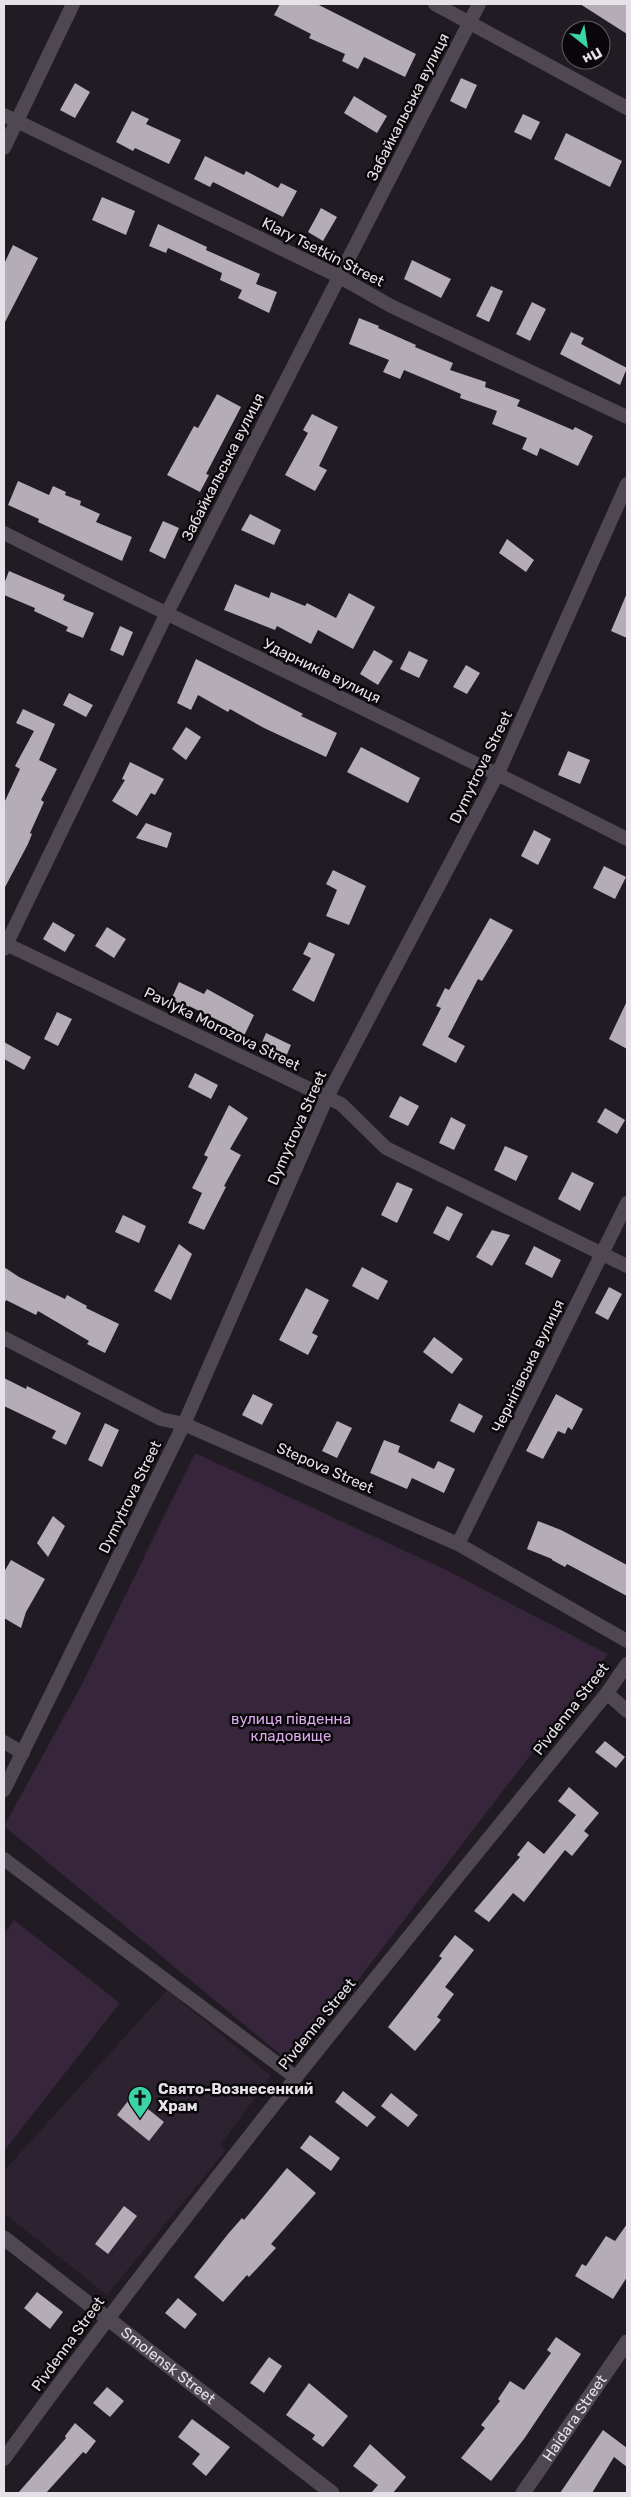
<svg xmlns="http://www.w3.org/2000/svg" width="631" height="2497" viewBox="0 0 631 2497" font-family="Rubik,sans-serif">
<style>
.built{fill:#2d2330}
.green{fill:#36253b}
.building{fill:#b4acb7}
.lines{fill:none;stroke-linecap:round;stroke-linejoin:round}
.street{stroke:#4f4852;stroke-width:14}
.secondary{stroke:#4f4852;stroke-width:15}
.labels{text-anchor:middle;stroke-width:5;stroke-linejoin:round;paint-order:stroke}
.street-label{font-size:15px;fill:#e5e1e6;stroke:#09070a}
.park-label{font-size:15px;fill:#d9abe8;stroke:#09070a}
.poi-label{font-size:15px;font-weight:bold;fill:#e5e1e6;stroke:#09070a;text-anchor:start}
</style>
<rect width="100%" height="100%" fill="#211b23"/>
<path class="built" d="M167,1990l104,86 -51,69 6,5 -119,145 -103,-82v-42z"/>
<path class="green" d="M195,1453l251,117 162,84 -315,411 -289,-239 78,-142z
M14,1920l106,83 -116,148v-217z"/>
<path class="building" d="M280,4h37l99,50 -11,23 -41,-20 -6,12 -16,-8 3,-7 -36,-16 2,-4 -37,-19z
M580,4h47v30z
M461,78l16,7 -11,24 -16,-8z
M75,83l15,9 -15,26 -15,-8z
M354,96l33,20 -10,17 -33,-20z
M132,111l17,8 -3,5 35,16 -12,24 -34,-16 -2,3 -17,-9z
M523,114l17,8 -9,18 -17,-8z
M566,133l56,28 -12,26 -56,-28z
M205,156l39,19 2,-4 32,17 3,-5 16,8 -14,26 -70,-35 -3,5 -16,-8z
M102,197l33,14 -9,24 -34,-15z
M321,208l16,9 -14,24 -15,-9z
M158,224l49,23 -1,3 54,24 -4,10 21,8 -8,21 -31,-15 4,-8 -22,-10 2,-7 -54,-25 -2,5 -17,-7z
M13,245l25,13 -34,66v-60z
M412,260l39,19 -10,19 -37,-19z
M491,286l12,5 -14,31 -13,-6z
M532,302l14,7 -16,32 -14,-7z
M359,318l20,8 -1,2 38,17 -1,2 38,16 -3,7 36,12 -1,5 35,13 -3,6 56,24 2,-3 18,9 -15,30 -38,-18 -3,8 -15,-7 5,-11 -35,-14 5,-13 -37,-13 1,-4 -57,-24 -4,9 -17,-7 6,-12 -40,-16z
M571,332l13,6 -3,6 46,24 -7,17 -60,-31z
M217,394l24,13 -35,67 3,1 -9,17 -33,-17 27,-49 4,2z
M312,414l26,13 -19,39 8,4 -12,21 -30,-16 23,-42 -5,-3z
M18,481l31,14 4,-9 13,6 -1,3 16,6 -1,4 20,9 -4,8 36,15 -10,24 -84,-39 1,-3 -31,-14z
M250,514l31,16 -7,15 -33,-15z
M163,521l16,7 -14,31 -16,-8z
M507,539l27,21 -8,12 -27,-19z
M9,571l56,24 -2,5 31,13 -11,25 -17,-7 2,-4 -34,-16 1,-3 -31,-13v-11z
M235,584l34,14 2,-6 34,14 2,-3 29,15 13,-25 26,14 -22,42 -35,-19 -7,14 -34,-18 -2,4 -51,-20z
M627,593v45l-16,-7z
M120,626l13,6 -10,24 -13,-6z
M374,650l19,11 -15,24 -18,-11z
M409,651l19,9 -9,18 -19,-9z
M196,659l107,55 -2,2 36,17 -11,24 -62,-29 -34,-19 -2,3 -30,-17 -7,15 -14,-7z
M466,665l14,8 -13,21 -14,-7z
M69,693l24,12 -7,12 -23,-12z
M23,709l32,15 -16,36 18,9 -16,31 3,2 -14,31 2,1 -4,10 -24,45v-86l16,-34 -5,-3 19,-35 -18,-8z
M186,727l15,10 -15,23 -14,-11z
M361,747l59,31 -12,25 -61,-31z
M568,751l22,9 -10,24 -22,-9z
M130,762l34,17 -9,16 -4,-2 -14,23 -25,-15 13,-21 -3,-1z
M146,823l26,10 -5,15 -31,-10z
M534,830l17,9 -13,26 -17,-9z
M604,866l22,11 -11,22 -22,-11z
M333,870l33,16 -17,39 -23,-9 11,-26 -11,-6z
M490,918l23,12 -31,51 -4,-2 -30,58 17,9 -9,17 -34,-18 19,-37 -5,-2 9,-18 4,2z
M53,922l22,13 -10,17 -22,-13z
M107,927l19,12 -12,19 -19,-12z
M309,942l26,12 -21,48 -22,-12 19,-32 -8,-4z
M179,982l25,12 3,-5 47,26 -10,21 -14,-7 2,-2 -43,-21 -3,6 -17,-8z
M627,1001v48l-18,-10z
M57,1012l15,7 -14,27 -14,-7z
M266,1033l25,12 -6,14 -25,-12z
M4,1042l27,15 -7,13 -20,-11z
M195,1073l23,12 -7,14 -23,-12z
M400,1096l19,10 -11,20 -19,-9z
M229,1105l19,13 -18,31 11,6 -17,31 2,1 -22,43 -16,-7 14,-30 -10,-5 16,-31 -4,-2z
M605,1108l20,12 -8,14 -20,-12z
M451,1117l15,8 -12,25 -15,-7z
M505,1146l23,10 -12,25 -22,-11z
M572,1172l22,11 -14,28 -22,-12z
M397,1182l16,7 -16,34 -16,-8z
M447,1206l16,8 -14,27 -16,-8z
M123,1215l23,11 -7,17 -24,-11z
M492,1230l18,5 -18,31 -16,-9z
M179,1244l13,10 -21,46 -17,-9z
M534,1246l27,14 -9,18 -27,-14z
M4,1267l15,10 46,22 2,-4 20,11 -1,2 33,16 -14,29 -18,-9 2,-3 -51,-30 -2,4 -30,-15 -2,5z
M362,1267l26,14 -10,19 -26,-14z
M609,1287l13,7 -14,26 -13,-7z
M306,1288l23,12 -17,33 6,3 -10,19 -29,-15z
M434,1337l29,22 -11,15 -29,-22z
M4,1378l22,11 1,-3 54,27 -15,32 -14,-7 4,-7 -52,-25z
M253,1394l20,10 -11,21 -20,-10z
M556,1394l27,15 -11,21 -4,-3 -3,7 -7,-3 -15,28 -17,-8z
M459,1403l24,13 -9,17 -24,-12z
M337,1421l15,7 -15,30 -15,-7z
M105,1423l14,7 -17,37 -14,-7z
M384,1440l16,6 -2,6 36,17 4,-8 17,8 -11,24 -32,-15 -5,11 -37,-16z
M53,1516l12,10 -17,31 -11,-14z
M538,1521l23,9 66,35v31l-60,-32 -2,3 -13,-7v-1l-25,-10z
M11,1560l34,19 -19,33 -5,16 -17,-10v-46z
M605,1741l20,16 -9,11 -21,-16z
M569,1787l30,26 -15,18 5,4 -17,21 -7,-6 -41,52 -11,-9 -24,29 -15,-11 46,-54 -3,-2 11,-14 16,13 32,-39 -18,-14z
M455,1935l19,15 -29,37 9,7 -17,23 4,3 -26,31 -27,-24 54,-69 -3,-2z
M343,2091l33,26 -9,10 -32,-25z
M391,2093l27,22 -10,12 -27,-21z
M132,2096l32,26 -15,19 -32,-26z
M310,2135l30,23 -9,13 -31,-23z
M287,2168l29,25 -45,51 5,4 -27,29 -2,-2 -24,27 -29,-25 34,-43 14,-16 2,2z
M124,2206l13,10 -29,38 -13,-10z
M627,2224v53l-14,22 -38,-23 7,-12 4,2 20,-30 9,5z
M37,2292l26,20 -13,17 -26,-21z
M178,2298l19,16 -12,15 -20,-16z
M556,2337l25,17 -57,85 -33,42 -30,-23 24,-30 -4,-3 19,-24 -2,-2 12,-18 14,9 27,-37 -4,-3z
M269,2357l13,9 -18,27 -14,-10z
M309,2383l39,33 -25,31 -11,-8 3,-4 -29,-20z
M107,2387l17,14 -14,16 -17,-14z
M192,2419l38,28 -24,29 -14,-12 8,-10 -22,-17z
M75,2423l21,18 -10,13 -3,-2 -37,41h-28l48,-55 -1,-2z
M603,2430l24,18v19l-13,-10 -22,36h-32z
M370,2444l36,33 -13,16h-22l7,-8 -25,-19z"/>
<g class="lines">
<path class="street" d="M435,4l192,104
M4,115l334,161 53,30 236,111
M4,148l69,-144
M4,533c206,104 417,201 623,306
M6,944l335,160 45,44 241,118
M4,949l162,-334 313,-611
M4,1338l157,81 23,5 274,120 169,97
M458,1544l169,-341
M607,1693l20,18
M4,1742l19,11
M4,1790l180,-366 143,-327 171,-324 129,-289
M4,1859l291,218
M4,2459c191,-263 398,-514 603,-766l20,-29"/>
<g class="secondary">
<path id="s1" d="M4,2238l328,255"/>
<path id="s2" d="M523,2493l104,-151"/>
</g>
</g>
<defs>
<symbol id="church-pin" viewBox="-11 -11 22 30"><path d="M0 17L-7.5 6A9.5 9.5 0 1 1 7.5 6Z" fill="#3ad4a5" stroke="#09070a"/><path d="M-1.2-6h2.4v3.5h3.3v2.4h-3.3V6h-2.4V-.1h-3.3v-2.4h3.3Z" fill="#111"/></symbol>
</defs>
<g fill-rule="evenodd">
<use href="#church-pin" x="126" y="2084" width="28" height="38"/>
</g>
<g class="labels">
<g class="street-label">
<text transform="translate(408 107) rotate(-63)" y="5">Забайкальська вулиця</text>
<text transform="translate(323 252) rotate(27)" y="5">Klary Tsetkin Street</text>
<text transform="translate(223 467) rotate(-63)" y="5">Забайкальська вулиця</text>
<text transform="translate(322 671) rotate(26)" y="5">Ударників вулиця</text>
<text transform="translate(481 767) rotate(-64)" y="5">Dymytrova Street</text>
<text transform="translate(222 1029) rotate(26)" y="5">Pavlyka Morozova Street</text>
<text transform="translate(297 1128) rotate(-66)" y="5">Dymytrova Street</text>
<text transform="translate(528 1366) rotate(-64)" y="5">Чернігівська вулиця</text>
<text transform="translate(325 1468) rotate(24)" y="5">Stepova Street</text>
<text transform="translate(130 1497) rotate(-64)" y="5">Dymytrova Street</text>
<text transform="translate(571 1709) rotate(-52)" y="5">Pivdenna Street</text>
<text transform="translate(317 2024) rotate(-51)" y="5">Pivdenna Street</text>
<text transform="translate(68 2344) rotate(-54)" y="5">Pivdenna Street</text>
<text dy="5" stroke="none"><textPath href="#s1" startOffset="208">Smolensk Street</textPath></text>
<text dy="5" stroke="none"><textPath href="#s2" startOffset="91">Haidara Street</textPath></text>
</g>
<g class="park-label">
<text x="291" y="1724">вулиця південна<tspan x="291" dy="17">кладовище</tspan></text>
</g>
<g class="poi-label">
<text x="158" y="2094">Свято-Вознесенкий<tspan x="158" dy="17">Храм</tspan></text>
</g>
</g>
<rect width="631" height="2497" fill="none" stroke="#e5e1e6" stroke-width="10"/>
<g transform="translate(586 45) rotate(150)"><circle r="24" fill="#09070a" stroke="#615e62"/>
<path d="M0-4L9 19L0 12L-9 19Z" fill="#3ad4a5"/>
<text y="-8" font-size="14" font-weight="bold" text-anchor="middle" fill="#e5e1e6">Пн</text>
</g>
</svg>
